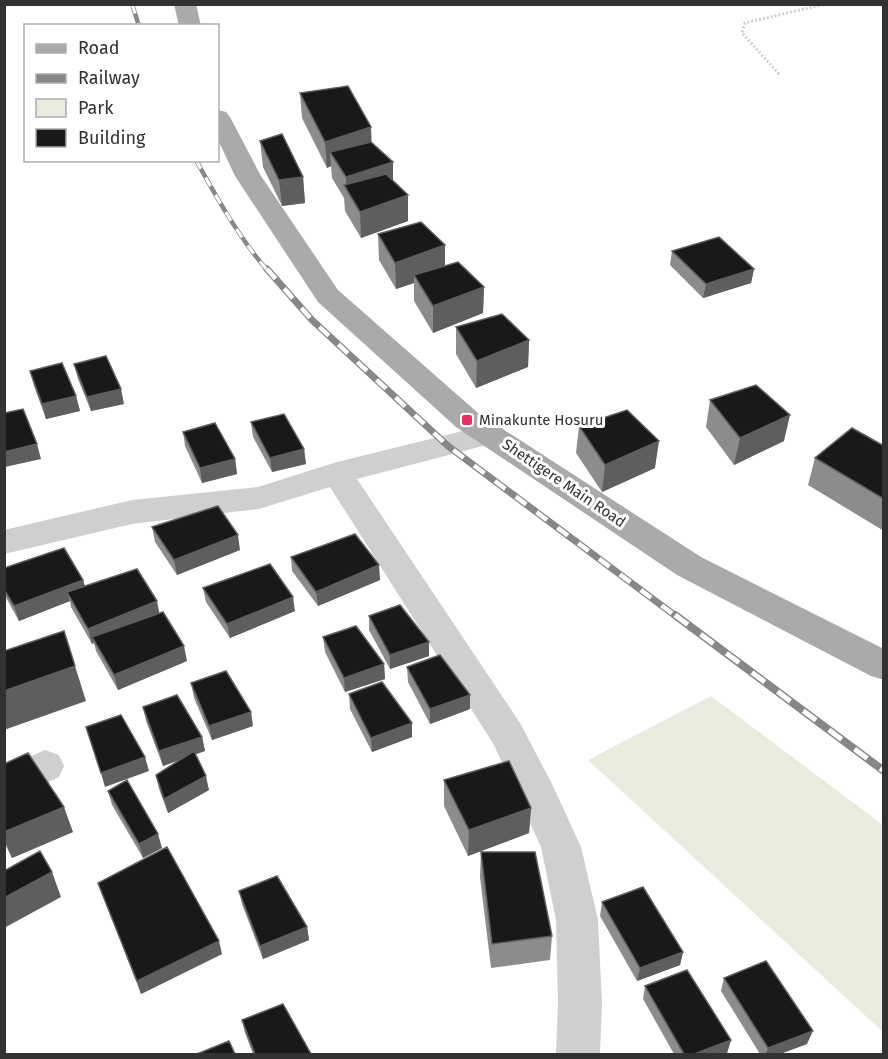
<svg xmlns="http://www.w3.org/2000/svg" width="888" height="1059" viewBox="0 0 888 1059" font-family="'Fira Sans',sans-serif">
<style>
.green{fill:#e8ecde}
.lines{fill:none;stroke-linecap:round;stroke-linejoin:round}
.path{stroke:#cfcfcf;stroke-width:3;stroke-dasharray:2 2;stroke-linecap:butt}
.minor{fill:#cfcfcf;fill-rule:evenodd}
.major{fill:#aaa;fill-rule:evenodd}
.rail-far2-casing{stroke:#878787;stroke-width:4.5}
.rail-far1-casing{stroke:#878787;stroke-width:7}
.rail-casing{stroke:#878787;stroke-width:8}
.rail-far2{stroke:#fff;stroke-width:3;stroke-dasharray:10;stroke-linecap:butt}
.rail-far1{stroke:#fff;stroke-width:4.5;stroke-dasharray:13;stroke-linecap:butt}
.rail{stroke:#fff;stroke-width:5;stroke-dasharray:16;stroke-linecap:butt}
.wall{fill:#8c8c8c}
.shaded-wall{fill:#5e5e5e}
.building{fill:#191919;stroke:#5e5e5e;stroke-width:1.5}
.poi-dot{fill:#ec3162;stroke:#fff;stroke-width:2}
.labels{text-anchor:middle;stroke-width:6;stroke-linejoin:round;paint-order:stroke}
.poi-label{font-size:15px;fill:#323232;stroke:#fff;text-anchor:start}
.street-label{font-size:15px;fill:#323232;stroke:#fff}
</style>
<rect width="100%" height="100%" fill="#fff"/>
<path class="green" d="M711,696l172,129v207l-295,-272z"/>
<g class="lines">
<path class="path" d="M779,74l-37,-41 3,-10 80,-19"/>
<path class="minor" d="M491,424l11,3 4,7 -4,7 -145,38 163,244 32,61 29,63 17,73 4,83 -2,51h-44l2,-51 -2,-83 -15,-73 -47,-102 -164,-258 -71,22 -127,15 -128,30v-24l128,-30 126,-13 79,-25z
M45,750l14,5 5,11 -5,11 -55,26v-35z"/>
<path class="major" d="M174,4h22l5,22h-22z
M218,110l8,2 4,5 31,59 77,114 140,123 223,144 183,92v31l-13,-4 -194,-101 -221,-148 -138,-125 -83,-126 -17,-36z"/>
<defs>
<path id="rail-far2" d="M132,4l7,22
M196,160c21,38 43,78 72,111"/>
<path id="rail-far1" d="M267,269l45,51 136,126 229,171"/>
<path id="rail" d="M675,615l209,156"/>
</defs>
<use href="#rail-far2" class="rail-far2-casing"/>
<use href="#rail-far1" class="rail-far1-casing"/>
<use href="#rail" class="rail-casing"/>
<use href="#rail-far2" class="rail-far2"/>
<use href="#rail-far1" class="rail-far1"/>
<use href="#rail" class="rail"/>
</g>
<path class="wall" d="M300,93l71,34v15l22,20v19l15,40 -47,17 -16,-27 -1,-13 -12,-20 -1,-12 -4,2 -25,-50z
M260,141l43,36 2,26 -23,3 -19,-39z
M378,234l67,32 39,21 -1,26 -50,20 -19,-32v-18l-18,6 -17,-29z
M672,251l82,18 -3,14 -48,15 -33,-33z
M456,327l73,13 -1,27 -52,21 -20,-34z
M74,364l50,40 -33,7 -13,-32z
M30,371l46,25 4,15 -34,8 -12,-33z
M710,400l74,41 -50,24 -28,-38z
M251,422l53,27 2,15 -34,8 -19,-35z
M579,426l76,42 -53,24 -26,-39z
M183,432l52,27 2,15 -35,9 -17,-37z
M884,446v85l-76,-46 7,-27z
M152,527l88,23 -63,25 -22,-33z
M291,557l89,23 -62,26 -26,-35z
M4,568l79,12 2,7 74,26 28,48 -69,29 -22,-39 -2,-8 -2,1 -21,-37 -1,-6 -51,20 -15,-27z
M203,588l92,23 -65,27 -24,-36z
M369,616l60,40 -39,13 -21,-39z
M323,637l61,27 1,15 -40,13 -20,-40z
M407,667l63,42 -40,15 -22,-42z
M191,683l62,43 -41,14 -18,-42z
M349,694l63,29v14l-40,15 -22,-43z
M143,707l59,30 3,14 -10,3 14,36 -41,23 -9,-24 -3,-14 25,-16 -18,7 -17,-45z
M4,764l69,68 -61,26 -8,-16z
M444,780l87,28 -2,25 -61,23 -24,-50z
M108,791l54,57 -19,10 -31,-53z
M481,852l71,84 -2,24 -59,8 -11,-91z
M98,883l124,71 -81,40z
M239,891l68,36 2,13 -46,19 -21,-55z
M602,902l81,50 -3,13 -43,16 -37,-65z
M724,978l83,66 -27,10h-20l-39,-63z
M645,986l86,54 -4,13 -4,1h-49l-31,-55z
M242,1020l69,34h-58l-8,-21z"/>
<path class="shaded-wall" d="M371,127l1,26 -42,-1 1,14 -4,2 -2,-26z
M393,162v26l-47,1v-12z
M303,177l2,26 -23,3 -3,-26z
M408,195v26l-47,17 -1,-26z
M445,245v26l-31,4v8l-18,6 -1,-26z
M754,269l-3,14 -48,15 3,-14z
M484,287l-1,26 -50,20v-27z
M529,340l-1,27 -52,21 1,-27z
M121,389l3,15 -33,7 -4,-14z
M76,396l4,15 -34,8 -4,-15z
M790,415l-6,26 -50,24 6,-27z
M659,441l-4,27 -53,24 3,-27z
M37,444l4,15 -36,8 -1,-15z
M304,449l2,15 -34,8 -2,-14z
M235,459l2,15 -35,9 -2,-15z
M238,535l2,15 -63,25 -3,-15z
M379,565l1,15 -62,26 -2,-14z
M83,580l4,14 -20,-2 3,9 -51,20 -5,-15z
M293,597l2,14 -65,27 -3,-14z
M157,601l3,15 -68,21 2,6 -2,1 -4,-15z
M429,642v14l-39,13v-14z
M184,646l3,15 -69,29 -4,-15z
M384,664l1,15 -40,13 -1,-14z
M75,666l11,35 -82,29v-39z
M470,695v14l-40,15v-15z
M251,712l2,14 -41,14 -3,-14z
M412,723v14l-40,15 -1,-14z
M202,737l3,14 -42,15 -4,-15z
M145,757l4,14 -44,16 -4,-14z
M206,776l3,14 -41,23 -4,-14z
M64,807l9,25 -61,26 -8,-19v-7z
M531,808l-2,25 -61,23 1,-26z
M158,834l4,14 -19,10 -4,-14z
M52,872l9,25 -57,31v-30z
M307,927l2,13 -46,19 -3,-13z
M219,941l3,13 -81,40 -4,-13z
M683,952l-3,13 -43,16 3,-13z
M813,1031l-6,13 -27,10h-14l2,-6z
M731,1040l-4,13 -4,1h-29z"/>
<path class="building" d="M348,86l23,41 -46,15 -25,-49z
M282,134l21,43 -24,3 -19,-39z
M371,142l22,20 -47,15 -16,-25z
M386,174l22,21 -48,17 -16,-27z
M421,222l24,23 -50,18 -17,-29z
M719,237l35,32 -48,15 -34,-33z
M458,262l26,25 -51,19 -19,-31z
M502,314l27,26 -52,21 -21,-34z
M106,356l15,33 -34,8 -13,-33z
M62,363l14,33 -34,8 -12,-33z
M756,385l34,30 -50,23 -30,-38z
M23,409l14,35 -33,8v-39z
M627,410l32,31 -54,24 -26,-39z
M284,414l20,35 -34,9 -19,-36z
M215,423l20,36 -35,9 -17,-36z
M852,428l32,18v53l-69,-41z
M218,506l20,29 -64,25 -22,-33z
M355,534l24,31 -63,27 -25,-35z
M64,548l19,32 -69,26 -10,-17v-21z
M270,564l23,33 -66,27 -24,-36z
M137,569l20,32 -69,28 -21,-37z
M400,605l29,37 -39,13 -21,-39z
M163,612l21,34 -70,29 -22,-38z
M356,626l28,38 -40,14 -21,-41z
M64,631l11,35 -71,25v-40z
M440,655l30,40 -40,14 -23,-42z
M226,671l25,41 -42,14 -18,-43z
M382,682l30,41 -41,15 -22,-44z
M177,695l25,42 -43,14 -16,-44z
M121,715l24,42 -44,16 -15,-46z
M194,751l12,25 -42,23 -8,-24z
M28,753l36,54 -60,25v-68z
M509,761l22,47 -62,22 -25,-50z
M127,780l31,54 -19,10 -31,-53z
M167,847l52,94 -82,40 -39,-98z
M40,851l12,21 -48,26v-27z
M481,852h54l17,84 -60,8z
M277,876l30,51 -47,19 -21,-55z
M643,887l40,65 -43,16 -38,-66z
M766,961l47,70 -45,17 -44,-70z
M687,970l44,70 -37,14h-10l-39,-68z
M283,1004l28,50h-56l-13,-34z
M229,1041l6,13h-38z"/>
<rect class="poi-dot" x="461" y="414" width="12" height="12" rx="3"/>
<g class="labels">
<g class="poi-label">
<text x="479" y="425">Minakunte Hosuru</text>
</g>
<g class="street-label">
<text transform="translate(564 483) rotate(34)" y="5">Shettigere Main Road</text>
</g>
</g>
<rect width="888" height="1059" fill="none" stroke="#323232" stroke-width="12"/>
<rect x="24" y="24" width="195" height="138" fill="#ffffff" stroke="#adadad" stroke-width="1.5"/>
<rect x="36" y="44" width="30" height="9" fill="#aaaaaa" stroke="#adadad" stroke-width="1.5"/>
<text x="78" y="54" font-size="18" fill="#323232">Road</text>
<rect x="36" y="74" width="30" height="9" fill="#878787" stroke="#adadad" stroke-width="1.5"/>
<text x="78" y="84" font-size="18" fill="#323232">Railway</text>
<rect x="36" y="99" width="30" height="18" fill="#e8ecde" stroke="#adadad" stroke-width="1.5"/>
<text x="78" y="114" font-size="18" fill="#323232">Park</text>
<rect x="36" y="129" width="30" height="18" fill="#191919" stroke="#adadad" stroke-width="1.5"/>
<text x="78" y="144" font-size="18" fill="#323232">Building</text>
</svg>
